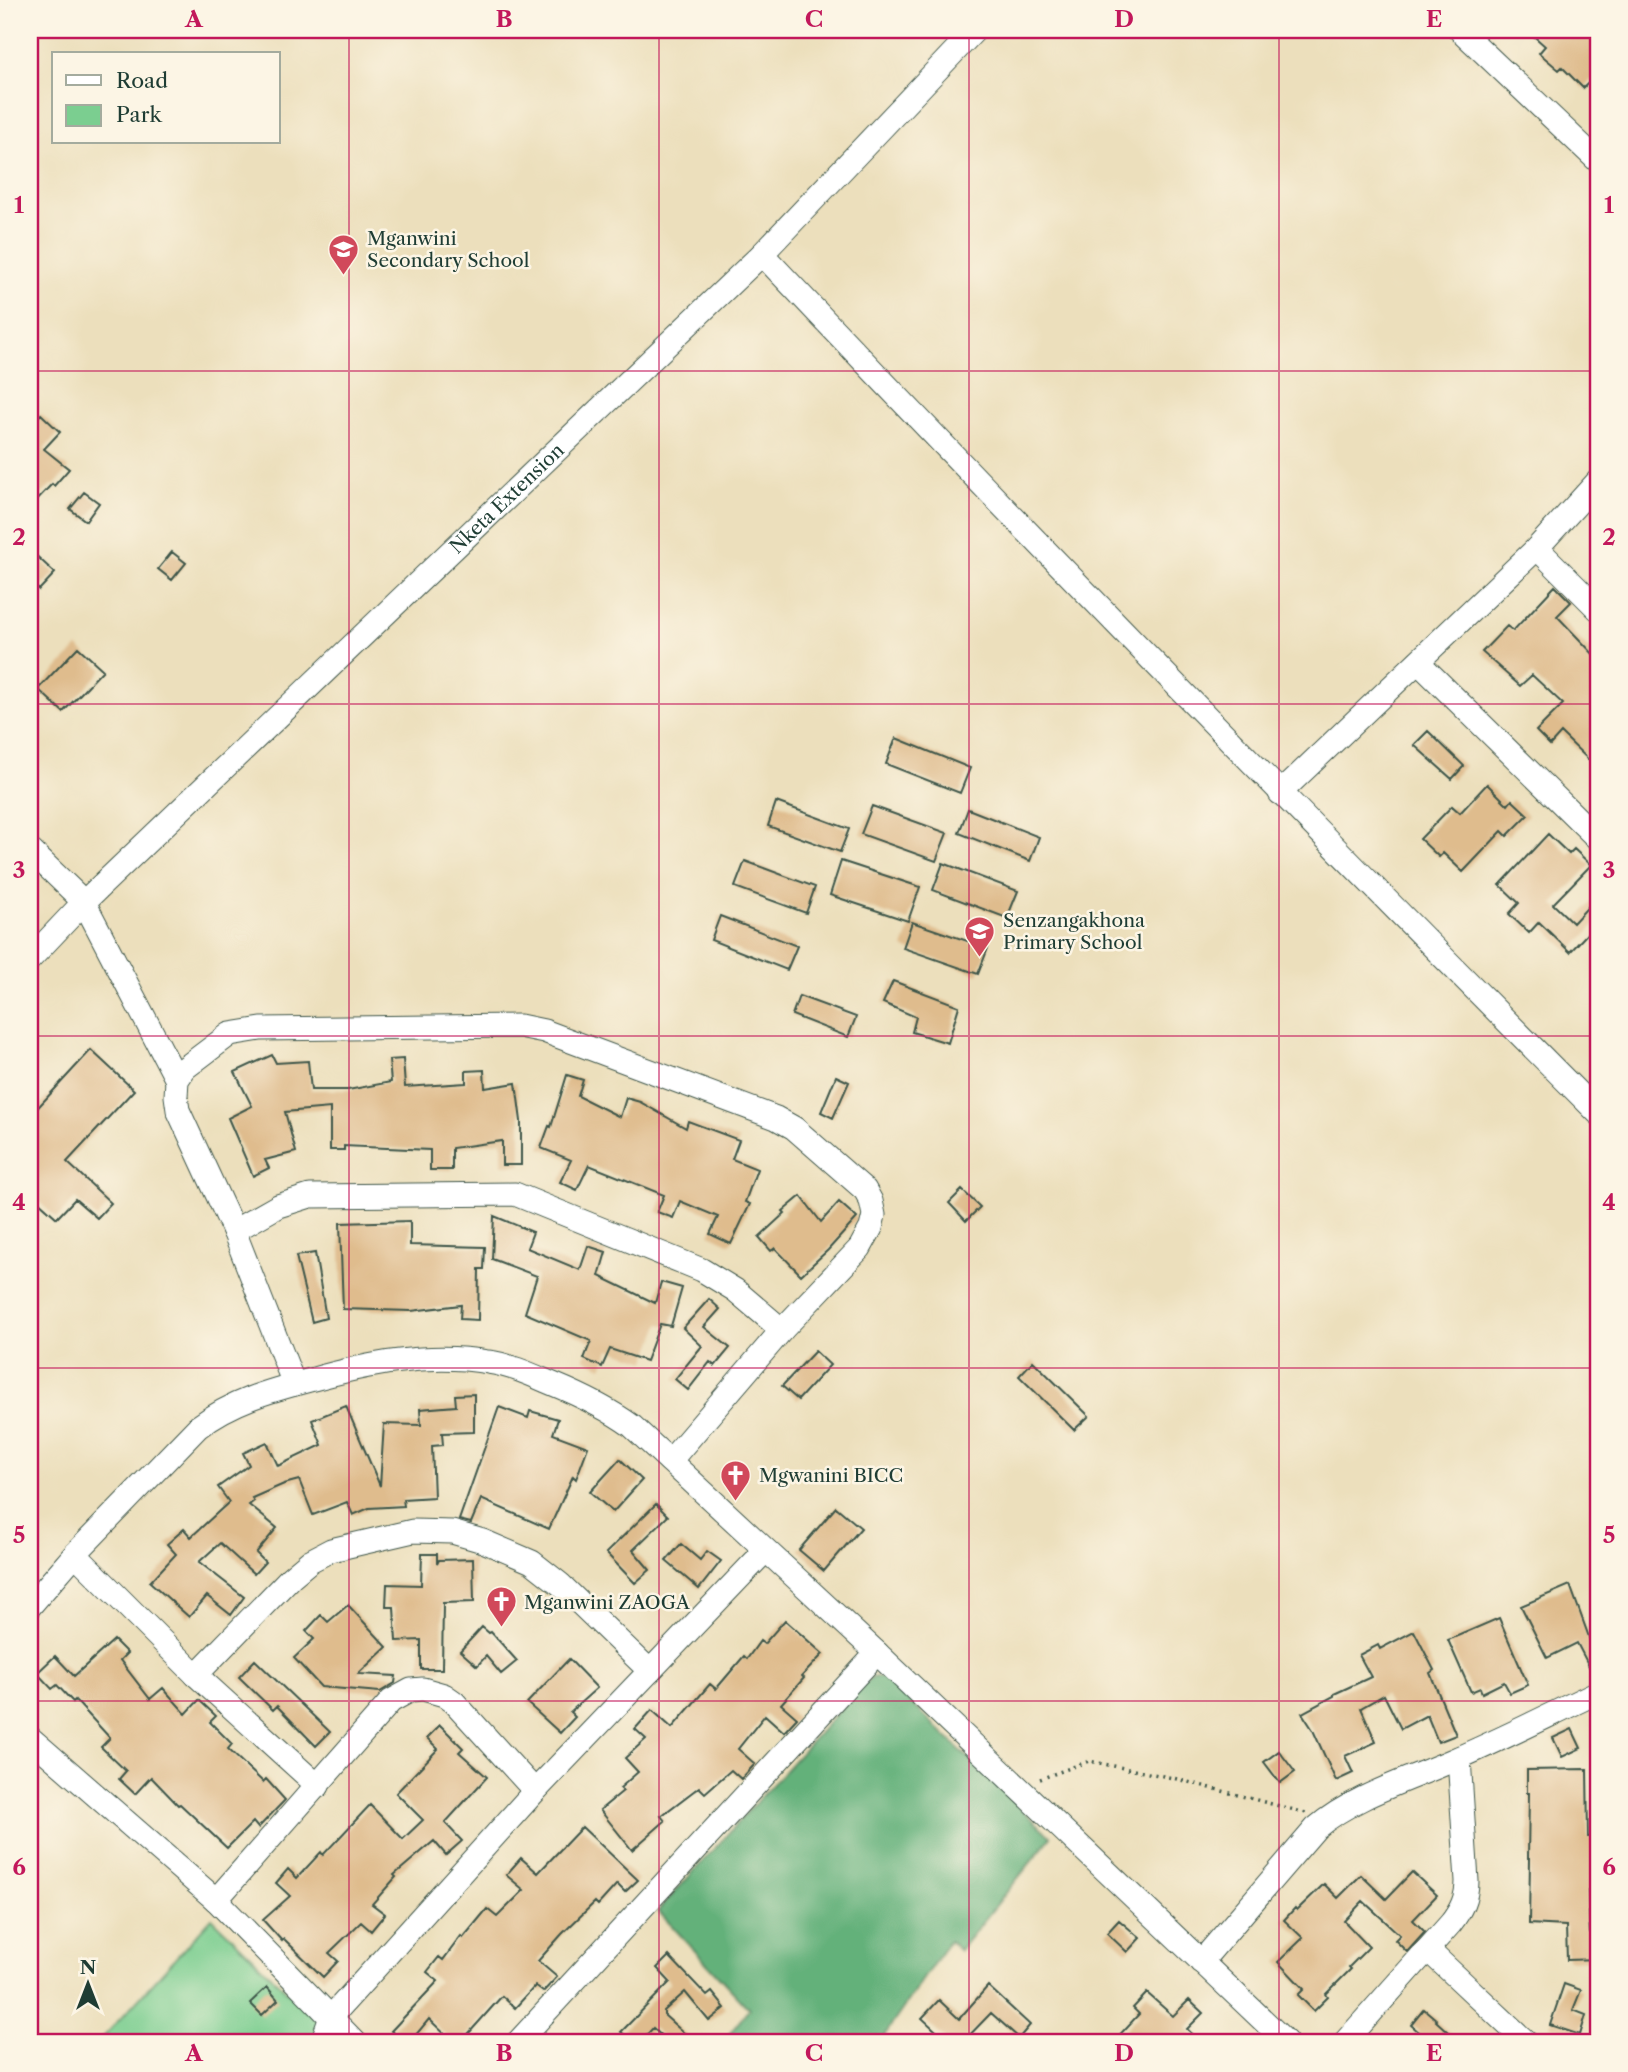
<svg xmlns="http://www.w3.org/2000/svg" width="1628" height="2072" viewBox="0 0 1628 2072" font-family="'Libre Caslon Text',serif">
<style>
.green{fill:#7bce90;stroke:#4d8662;stroke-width:2}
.forest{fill:#64b17a;stroke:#427757;stroke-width:2}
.building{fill:#dfbc8d}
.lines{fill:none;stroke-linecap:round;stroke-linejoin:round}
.minor-casing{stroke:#3e5548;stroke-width:25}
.path{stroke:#3e5548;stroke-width:3.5;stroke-dasharray:2 5;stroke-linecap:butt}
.minor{stroke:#fff;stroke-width:23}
.grid{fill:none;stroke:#c2185b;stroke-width:2;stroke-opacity:0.55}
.labels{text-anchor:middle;stroke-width:5;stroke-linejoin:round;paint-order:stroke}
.poi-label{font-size:19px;fill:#1f3d34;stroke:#fcf5e5;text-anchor:start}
.street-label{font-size:19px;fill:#1f3d34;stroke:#fcf5e5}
.neatline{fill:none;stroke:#c2185b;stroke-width:2.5}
.grid-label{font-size:23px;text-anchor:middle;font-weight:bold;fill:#c2185b}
</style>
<rect width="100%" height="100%" fill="#fcf5e5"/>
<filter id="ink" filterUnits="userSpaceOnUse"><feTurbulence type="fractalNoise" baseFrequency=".0143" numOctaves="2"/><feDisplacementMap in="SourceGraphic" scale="14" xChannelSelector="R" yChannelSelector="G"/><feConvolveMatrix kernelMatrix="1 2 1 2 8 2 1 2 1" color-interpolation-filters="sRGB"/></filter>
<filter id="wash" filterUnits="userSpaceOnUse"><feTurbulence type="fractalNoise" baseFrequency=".00686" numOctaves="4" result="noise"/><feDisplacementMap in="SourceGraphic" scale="28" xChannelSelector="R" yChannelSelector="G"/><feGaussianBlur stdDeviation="1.57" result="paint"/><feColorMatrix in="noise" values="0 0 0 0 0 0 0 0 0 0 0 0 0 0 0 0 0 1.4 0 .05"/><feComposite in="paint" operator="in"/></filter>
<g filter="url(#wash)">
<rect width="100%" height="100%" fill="#ecdfbc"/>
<path class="green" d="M212,1918l127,124h-240z"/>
<path class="forest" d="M874,1677h10l167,160 -91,113 -11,-9 -69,101h-157l26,-33 -91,-98 205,-227z"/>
<g id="blocks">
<path class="building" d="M1527,30h59l12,10v34l-15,14 -21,-21 -3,3 -20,-17 6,-7z
M41,414l19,18 -16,17 25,20 -15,17 -2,-2 -22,23v-82z
M84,492l15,11 -13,18 -16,-12z
M30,550l25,23 -16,17 -9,-8z
M172,552l14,11 -14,17 -14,-11z
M1555,586l16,16 -14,14 41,43v110l-37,-36 -11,12 -14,-14 27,-27 -31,-29 -12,11 -38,-34 25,-26 6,5z
M78,647l25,23 -40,42 -25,-23z
M1428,731l36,35 -12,13 -38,-34z
M896,738l74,30 -10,25 -74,-29z
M1487,784l21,21 4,-5 16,15 -21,21 -5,-5 -39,41 -20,-19 -4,4 -19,-18 32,-33 8,7z
M776,802l73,27 -9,23 -72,-26z
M872,806l75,27 -11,28 -75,-27z
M968,809l71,28 -9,24 -71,-28z
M1548,834l21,20 5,-5 17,16 -38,39 20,19 25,-27v26l-28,30 -31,-30 -10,11 -20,-19 10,-11 -19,-18z
M745,861l70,26 -9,26 -71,-26z
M841,861l79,26 -12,34 -78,-26z
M943,863l75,28 -11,27 -74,-28z
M720,916l77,30 -10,24 -76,-30z
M912,922l76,26 -10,26 -75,-26z
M893,981l66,25 -11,37 -36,-11 4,-15 -33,-14z
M799,996l57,21 -8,20 -56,-22z
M91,1050l43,40 -67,72 44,41 -14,15 -22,-19 -18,19 -19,-17 -8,9v-94z
M272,1055l4,8 32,-2 3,29h37l43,-8 -2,-22 14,-1 2,28 61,-4v-12l18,-1 1,18 31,-5 5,38v44h-19v-24l-50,7v22h-22v-20l-86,-4v4h-14v-42l-45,4 11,40 -31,8 4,8 -16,8 -25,-58 24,-12 -17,-34z
M567,1075l16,5 -5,16 42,21 6,-19 14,4 46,26 2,-7 51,19 -7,19 25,10 -12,33 5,2 -19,40 -21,-10 8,-17 -38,-16 -7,17 -16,-6 7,-17 -75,-30 -12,25 -17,-8 11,-22 -30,-12 8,-22 2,1z
M836,1076l13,6 -16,36 -12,-6z
M962,1190l18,17 -14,14 -17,-18z
M801,1196l20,26 18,-20 18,16 -29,32 -27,25 -26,-27 -4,3 -12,-14 26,-24 -2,-2z
M494,1216l39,16 -6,16 53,22 8,-24 18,6 -7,24 56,27 6,-21 21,6 -11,38 -11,-2 -14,37 -36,-12 -8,18 -18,-8 7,-18 -66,-28 12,-37 -45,-17z
M410,1221v24l75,2 -1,22h-5l-1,51 -18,-1 1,-14 -50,6 -68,-2 -3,-86z
M315,1253l11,65 -14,4 -16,-66z
M709,1299l11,10 -16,18 26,21 -15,18 -5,-4 -22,28 -13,-11 27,-33 -19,-18z
M815,1351l15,14 -32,35 -16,-14z
M1033,1361l56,55 -15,14 -55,-54z
M474,1394v38l-32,1 1,12 -11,1 2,51 -31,2 1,7 -35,2 -16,7 -6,-13 -34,13 -14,-35 -15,4 -32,14 2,3 -5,4 28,23 -21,25 9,9 -11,12 -34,-31 -21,19 45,35 -13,18 -24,-19 -18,21 -39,-35 26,-28 -9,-10 17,-15 7,8 38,-35 -11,-15 31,-22 -6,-12 24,-11 11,24 44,-21 -10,-25 34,-14 34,80 4,-62 37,1 -1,-16 36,-3 -1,-11z
M499,1407l29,11 2,-7 28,8 -5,15 35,13 -12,32 -3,-3 -24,53 -68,-30 -10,24 -12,-3z
M620,1459l22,21 -29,32 -23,-20z
M656,1504l12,12 -35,34 17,20 -15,13 -29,-30z
M836,1507l25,21 -37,43 -25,-21z
M681,1544l19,16 7,-9 14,10 -22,28 -33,-28z
M422,1554h15v10l2,-4 34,-1 1,43 -31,1 -1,66h-21v-29l-25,1 -2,-34h-8l1,-23 34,1z
M1570,1585l28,77v7l-6,3 -15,-29 -30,15 -26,-52z
M348,1605l39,42 -29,27 38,2 -1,7 -15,9 -59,-5 -27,-29 20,-19 -8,-8 15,-16 7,7z
M1499,1618l29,67 -18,8 -6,-11 -22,11 -2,-5 -9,4 -23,-52z
M785,1620l38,34 -21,22 2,2 -23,26 16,14 -13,14 -19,-17 -27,34 17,15 -14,15 -10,-9 -26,23 -6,-6 -38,29 4,5 -33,29 -32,-40 23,-19 -3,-3 18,-16 -13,-14 21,-19 -11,-10 17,-19 20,18 38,-44 6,5 28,-33 3,3 13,-18 4,3z
M482,1627l7,6 2,-1 26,29 -16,13 -15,-18 -9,10 -17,-15z
M1414,1631l20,39 -4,3 26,62 -18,7 -11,-27 -26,14 -17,-34 -23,13 15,34 -31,14 8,17 -17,8 -23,-51 -11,-17 32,-17v-2l37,-17 -12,-22 19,-10 2,4z
M114,1640l13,13 -7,7 30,39 13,-11 23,26 13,-14 17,16 -6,6 22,22 -4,5 35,33 3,-3 19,21 -27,28 -5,-6 -26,26 -47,-44 -2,1 -27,-28 -16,17 -16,-15 7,-8 -25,-24 9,-9 -35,-38 -2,2 -16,-17 -5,4 -15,-16 18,-17 19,20z
M569,1659l28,29 -27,24 5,5 -15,16 -33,-30z
M255,1660l75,72 -14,14 -39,-40 -4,4 -34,-33z
M440,1725l23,23 -4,4 28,25 -42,46 17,18 -16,14 -12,-14 -40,34 2,2 -24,27 13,10 -14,17 -10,-9 -32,31 9,8 -15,16 -39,-38 -2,2 -19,-21 27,-24 -14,-13 12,-14 9,9 24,-26 2,3 47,-50 33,34 20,-19 -27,-27 42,-44 -11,-11z
M1572,1729l9,19 -19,9 -9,-19z
M1279,1751l16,21 -15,11 -16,-21z
M1587,1769l1,68h10v54l-10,-1 2,43h8v26l-31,1 -1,-34 -37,-2 1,-66h-2l1,-65h-2v-23z
M582,1827l56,53 -13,12 -8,-8 -19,21 -3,-3 -33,32 -24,27 19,16 -14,15 -8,-6 -20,22 -13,-12 -41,46h-8l-24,-23 -19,23h-5l-14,-11 47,-50 -11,-9 12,-15 4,3 18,-24 2,2 24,-29 10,8 27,-27 -18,-15 15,-17 17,15z
M1412,1872l25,23 -24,25 12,12 -18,20 -12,-12 5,-5 -37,-34 -19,20 25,26 -20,20 2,2 -25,25 2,3 -14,14 -16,-16 6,-6 -26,-27 25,-24 -19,-18 11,-12 2,2 27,-26 14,14 23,-23 25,24z
M1119,1920l21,18 -13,14 -20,-19z
M669,1956l38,40 5,-4 13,16 -16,13 -24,-29 -21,19v4l30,27h-26l-15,-14 -13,14h-6l-13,-10 49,-50 -13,-14z
M1564,1984l17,6 -8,20 13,5 -6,20 -30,-10z
M988,1986l42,39 -11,13 -28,-25 -28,29h-15l-26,-24 17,-18 20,19z
M267,1987l11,13 -16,15 -12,-12z
M1147,1993l26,23 16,-16 14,13 -16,16 14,13h-88l26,-28 -6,-6z
M1424,2009l13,11 -1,1 23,21h-51l11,-10 -8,-7z"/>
</g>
</g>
<g filter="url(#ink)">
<use href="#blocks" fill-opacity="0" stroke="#3e5548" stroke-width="2"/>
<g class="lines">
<defs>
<g id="minor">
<path d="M1460,30l138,131"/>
<path d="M762,254c274,290 554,576 836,859"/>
<path d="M1537,548l61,61"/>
<path d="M1418,662l180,177"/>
<path d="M1280,793l257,-245 61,-67"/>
<path d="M30,850l54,52 93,178"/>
<path id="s1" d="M30,959l54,-57 678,-648 213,-224"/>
<path d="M234,1231l44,-25 32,-10 205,-2 187,76 33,20 47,40"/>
<path d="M294,1384l-60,-153 -56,-121 -2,-14 1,-16 8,-12 45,-34 31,-5 259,-3 24,5 232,87 18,10 71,62 6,11 3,14 -3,13 -11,20 -78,82 -112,131"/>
<path d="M75,1554l121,121 122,111"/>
<path d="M30,1606l45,-52 123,-127c34,-26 71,-36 112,-47 57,-16 118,-28 178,-18 23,3 44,13 65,22 29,12 54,24 79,42l245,227 409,389"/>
<path d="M196,1675l95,-98 19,-16 21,-11 82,-19 39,1 31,9 49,21 28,22 90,87"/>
<path d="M30,1738l186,162 139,142"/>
<path d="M216,1900l175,-199 20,-11 12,-1 21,6 10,7 81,89"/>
<path d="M1428,1950l98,92"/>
<path d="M1201,1962l115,-134c36,-31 92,-48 135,-67 50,-21 98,-46 147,-69"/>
<path d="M322,2042l9,-25 204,-226 230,-240"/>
<path d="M518,2042l359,-389"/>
<path d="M1345,2042l106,-119c10,-13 16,-25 16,-42l-8,-123"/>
</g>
</defs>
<use href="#minor" class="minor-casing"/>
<path class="path" d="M1040,1779l49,-18 84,17 133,35"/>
<use href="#minor" class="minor"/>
</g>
</g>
<path class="grid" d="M349,30v2012M659,30v2012M969,30v2012M1279,30v2012M30,371h1568M30,704h1568M30,1036h1568M30,1368h1568M30,1701h1568"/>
<defs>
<symbol id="school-pin" viewBox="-11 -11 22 30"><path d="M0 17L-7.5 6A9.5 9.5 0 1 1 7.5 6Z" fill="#d1495b" stroke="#fcf5e5"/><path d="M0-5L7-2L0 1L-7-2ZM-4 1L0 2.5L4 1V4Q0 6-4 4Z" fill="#fff"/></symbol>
<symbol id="church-pin" viewBox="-11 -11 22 30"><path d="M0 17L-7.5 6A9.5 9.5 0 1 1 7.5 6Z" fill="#d1495b" stroke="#fcf5e5"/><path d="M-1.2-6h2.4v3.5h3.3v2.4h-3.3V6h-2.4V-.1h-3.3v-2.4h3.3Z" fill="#fff"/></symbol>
</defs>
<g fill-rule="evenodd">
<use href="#school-pin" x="326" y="232" width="35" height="47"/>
<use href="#school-pin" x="962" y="914" width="35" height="47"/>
<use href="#church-pin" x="718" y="1458" width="35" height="47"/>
<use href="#church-pin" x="484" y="1584" width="35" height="47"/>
</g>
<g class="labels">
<g class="poi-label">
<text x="367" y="245">Mganwini<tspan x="367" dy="22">Secondary School</tspan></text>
<text x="1003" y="927">Senzangakhona<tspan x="1003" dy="22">Primary School</tspan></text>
<text x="759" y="1482">Mgwanini BICC</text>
<text x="524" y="1609">Mganwini ZAOGA</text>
</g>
<g class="street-label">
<text dy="7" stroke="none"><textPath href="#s1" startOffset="663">Nketa Extension</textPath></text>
</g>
</g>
<rect width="1628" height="2072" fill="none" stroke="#fcf5e5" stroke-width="77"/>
<rect x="52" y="52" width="228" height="91" fill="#fcf5e5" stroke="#a4ab9e" stroke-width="2"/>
<rect x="66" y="75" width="35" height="10" fill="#ffffff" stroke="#a4ab9e" stroke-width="2"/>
<text x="116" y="88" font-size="21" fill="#1f3d34">Road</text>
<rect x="66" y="105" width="35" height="21" fill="#7bce90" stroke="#a4ab9e" stroke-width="2"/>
<text x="116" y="122" font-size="21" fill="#1f3d34">Park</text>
<g transform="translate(88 1984)" stroke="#fcf5e5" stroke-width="5" paint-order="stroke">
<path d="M0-5L12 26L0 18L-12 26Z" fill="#1f3d34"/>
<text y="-10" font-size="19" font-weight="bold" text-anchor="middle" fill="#1f3d34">N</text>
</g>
<rect x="38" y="38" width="1552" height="1996" class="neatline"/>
<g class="grid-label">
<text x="194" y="27">A</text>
<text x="504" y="27">B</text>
<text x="814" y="27">C</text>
<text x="1124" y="27">D</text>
<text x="1434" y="27">E</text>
<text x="19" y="213">1</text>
<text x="1609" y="213">1</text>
<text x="19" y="545">2</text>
<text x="1609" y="545">2</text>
<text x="19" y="878">3</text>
<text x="1609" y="878">3</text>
<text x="19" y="1210">4</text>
<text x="1609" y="1210">4</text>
<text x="19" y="1543">5</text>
<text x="1609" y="1543">5</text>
<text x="19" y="1875">6</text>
<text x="1609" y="1875">6</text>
<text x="194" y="2061">A</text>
<text x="504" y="2061">B</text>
<text x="814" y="2061">C</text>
<text x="1124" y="2061">D</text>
<text x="1434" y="2061">E</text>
</g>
</svg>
